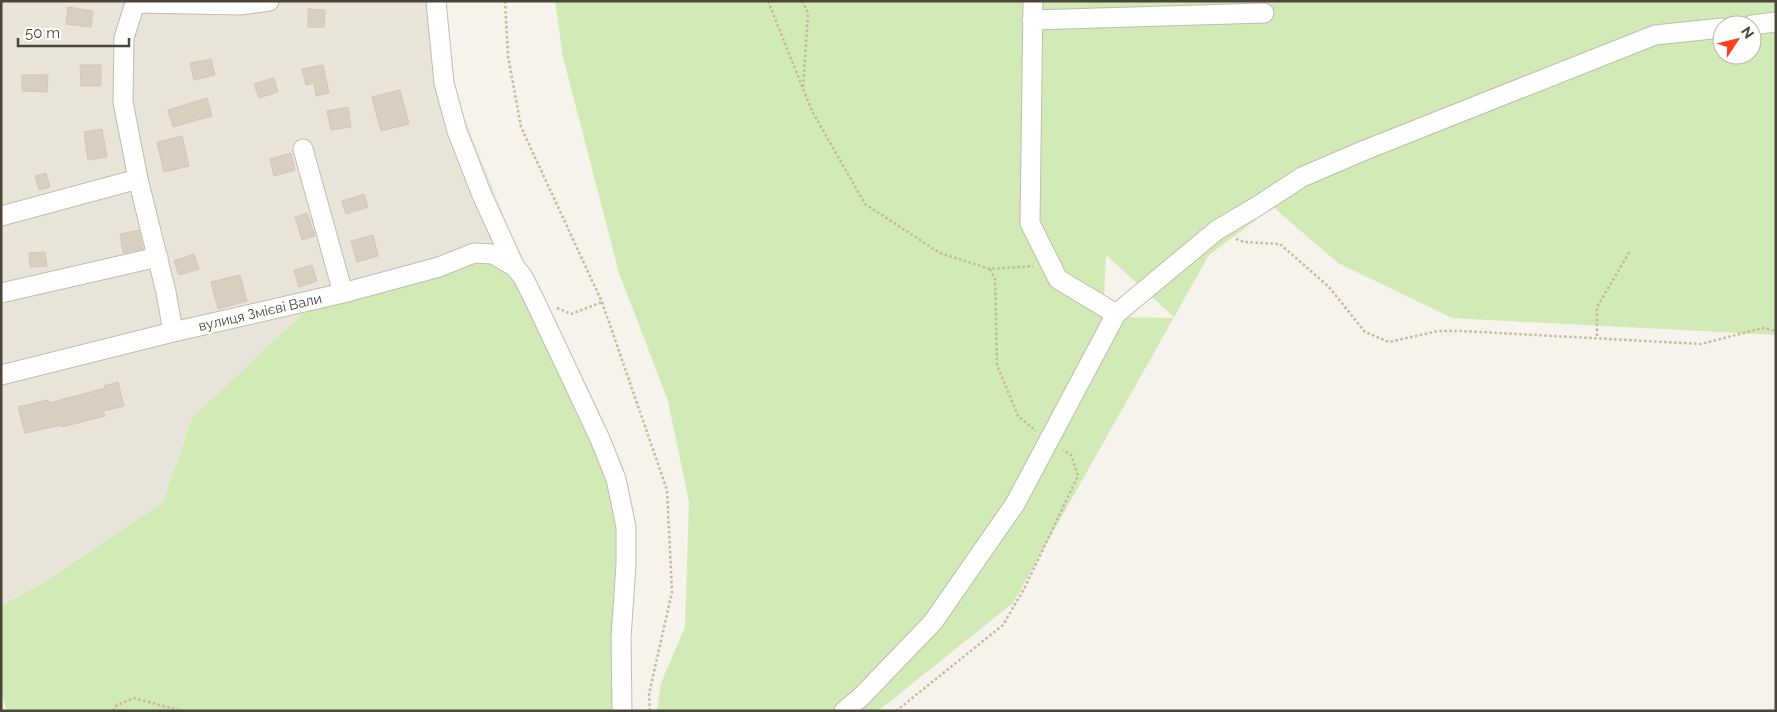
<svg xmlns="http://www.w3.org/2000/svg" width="1777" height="712" viewBox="0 0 1777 712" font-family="Raleway,sans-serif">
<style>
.residential{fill:#eae5da}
.green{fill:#d2eab5;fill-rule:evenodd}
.building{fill:#d8cfc1;stroke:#d3c7b4}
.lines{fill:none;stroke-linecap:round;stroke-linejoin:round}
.minor-casing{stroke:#c2bbae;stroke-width:21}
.path{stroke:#c4b79f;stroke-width:2.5;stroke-dasharray:2.5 2.5;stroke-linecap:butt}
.minor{stroke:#fff;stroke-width:19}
.labels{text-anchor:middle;stroke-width:5;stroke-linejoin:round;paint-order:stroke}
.street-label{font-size:14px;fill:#4b4439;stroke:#fff}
</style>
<rect width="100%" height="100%" fill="#f6f3ec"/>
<path class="residential" d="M1,1h443l9,89 61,151 -5,26 -317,150 -29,85 -115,78 -47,26z"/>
<path class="green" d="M555,1h1221v334l-324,-17 -114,-55 -65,-56 -64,48 -196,348 -135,108h-221l4,-28 24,-56 4,-125 -21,-101 -49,-128 -56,-216zM1722,25h30v30h-30zM1106,255l68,62v1l-71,-1z
M483,261l26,6 89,192 18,52 -1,200h-608l-6,-19v-86l47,-26 115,-78 29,-84 113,-106z"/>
<path class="building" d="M68,7l25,4 -2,16 -25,-3z
M308,9l17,1 -1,17h-16z
M211,59l4,16 -21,5 -4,-17z
M80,65h21v21h-20z
M323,65l6,28 -13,3 -2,-13 -8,2 -4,-16z
M22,75h26l-1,17 -25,-1z
M274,78l4,14 -19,6 -5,-14z
M400,90l9,34 -28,7 -9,-34z
M207,98l5,18 -39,11 -5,-17z
M348,107l3,20 -20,3 -4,-19z
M102,129l5,28 -19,3 -4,-28z
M182,136l7,30 -25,6 -7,-30z
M291,153l4,17 -21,6 -4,-17z
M46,173l4,14 -11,3 -4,-14z
M364,194l4,13 -22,7 -4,-13z
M307,213l8,23 -13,4 -7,-23z
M139,230l4,19 -20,4 -3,-19z
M373,235l5,21 -21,6 -6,-21z
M45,252l2,14 -17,1 -1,-14z
M194,254l5,15 -20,6 -5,-14z
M312,265l5,16 -18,6 -5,-17z
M240,275l7,26 -29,8 -7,-27z
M118,382l6,24 -21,5 2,5 -43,11 -1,-2 -36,8 -7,-26 30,-7 1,3 56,-15 -1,-2z"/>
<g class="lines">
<defs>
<path id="minor" d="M436,1l8,82 13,48 25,64 33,72 8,10 11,22 66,140 16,40 10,48v37l-5,74 1,73
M1033,1l-3,222 28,56 58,35
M1032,20l232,-7
M1752,25l24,-3
M303,149l40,144
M1,216l137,-37
M1,293l157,-36
M173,332l-7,-40 -28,-113 -15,-77 1,-64 11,-35 105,2 29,-4
M1,375l172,-43 170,-39 96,-26 35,-14 19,1 22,13
M844,711l17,-14 72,-75 82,-118 101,-190 101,-84 39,-23 46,-30 63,-27 290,-115 67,-7"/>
</defs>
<use href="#minor" class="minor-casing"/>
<path class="path" d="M505,1l3,55 13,71 81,175 65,188 5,102 -23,102 1,17
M768,1l44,110 53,93 75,49 50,16 43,-3
M802,1l6,12 -5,75
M1236,239l8,3 36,2 49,43 36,45 24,10 49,-11h24l239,13 62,-16 13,3
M990,269l5,10 2,86 21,51 18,15
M557,308l14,6 31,-12
M1597,336v-29l33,-56
M113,711l4,-6 17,-7 48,13
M896,711l107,-86 22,-38 53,-111 -7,-21 -8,-5"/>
<use href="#minor" class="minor"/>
</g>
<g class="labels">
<g class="street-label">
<text transform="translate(260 312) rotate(-13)" y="5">вулиця Змієві Вали</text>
</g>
</g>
<rect width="1777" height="712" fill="none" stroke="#4b4439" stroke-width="5"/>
<g transform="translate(1737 40) rotate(55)"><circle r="24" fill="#ffffff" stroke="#b7b4b0"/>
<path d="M0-4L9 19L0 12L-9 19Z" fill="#fc3f1d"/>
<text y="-8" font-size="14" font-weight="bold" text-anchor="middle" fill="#4b4439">N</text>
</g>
<path d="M18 38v8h111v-8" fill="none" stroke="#4b4439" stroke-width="2.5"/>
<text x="25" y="38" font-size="15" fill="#4b4439" stroke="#ffffff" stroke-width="4" paint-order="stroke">50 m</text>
</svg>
